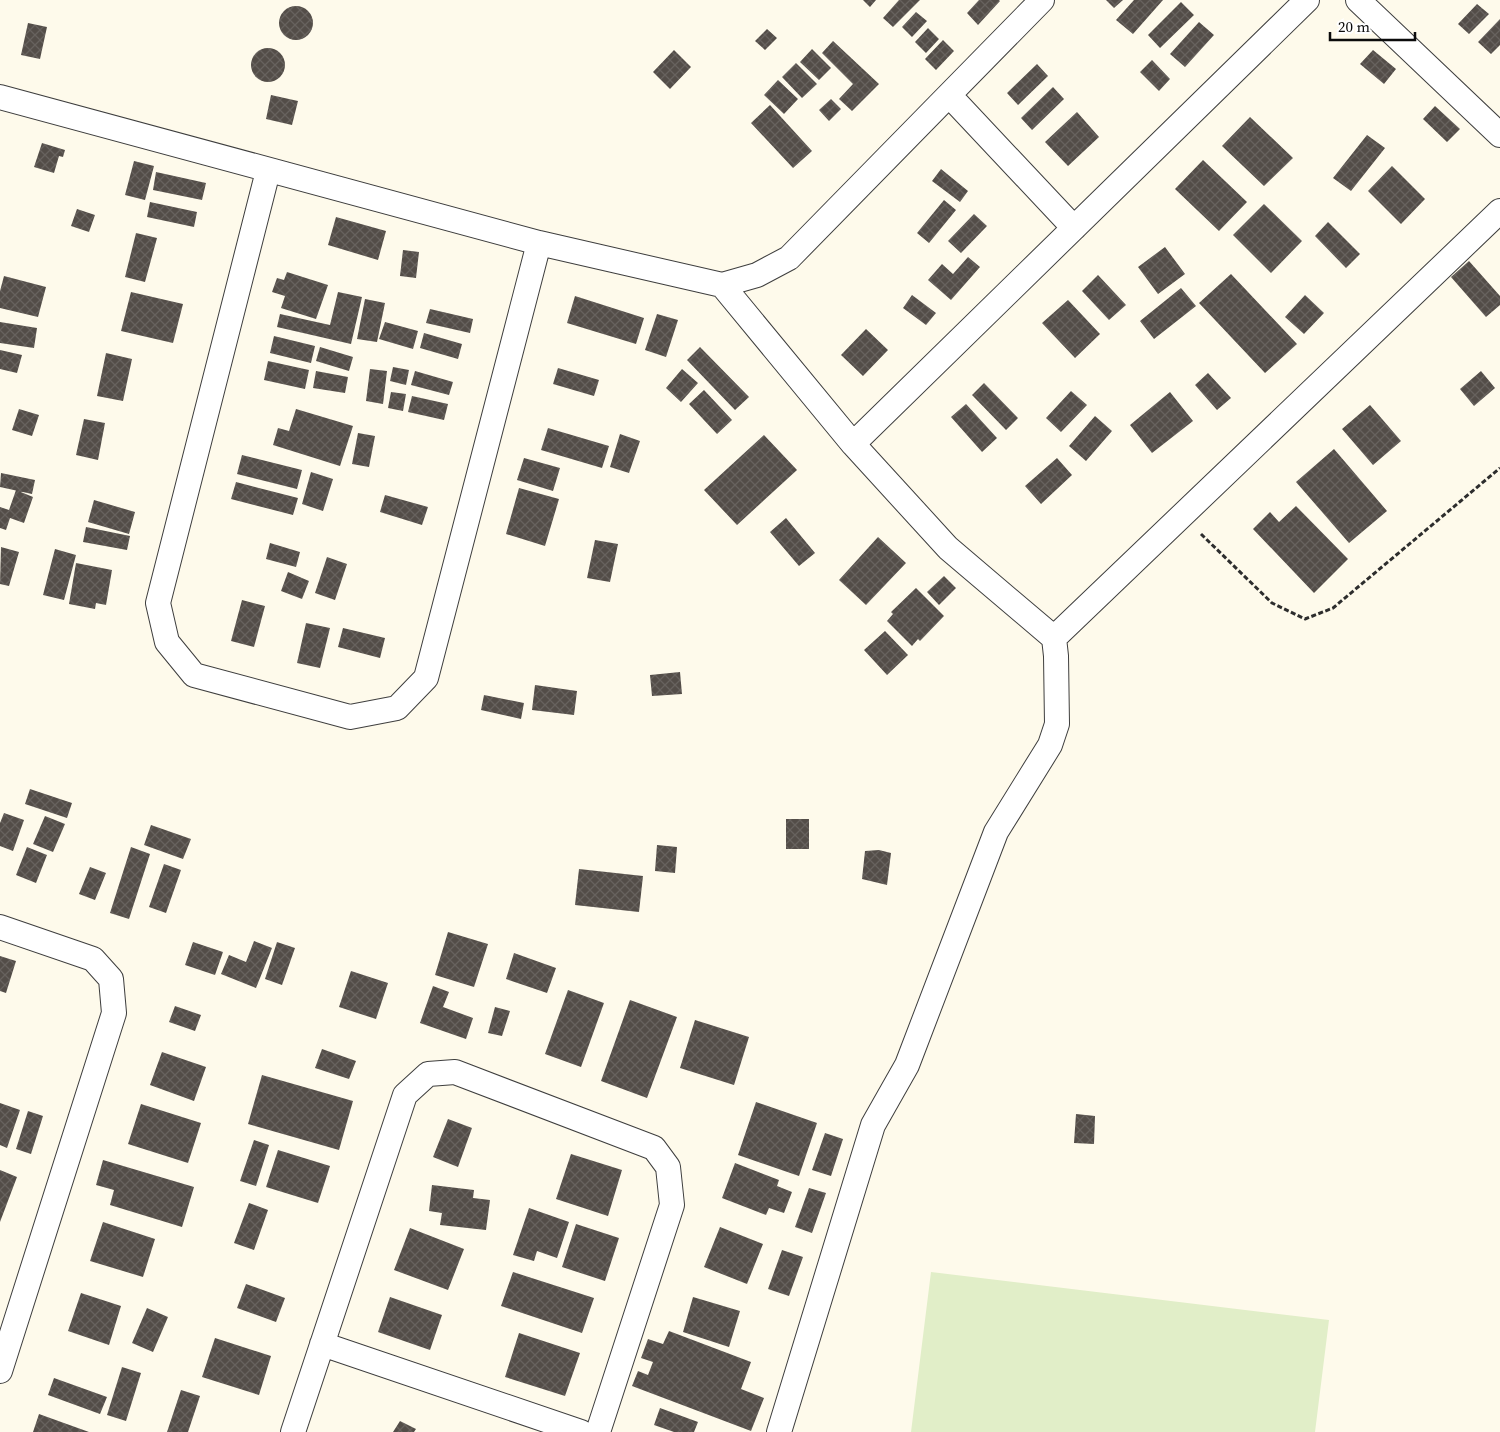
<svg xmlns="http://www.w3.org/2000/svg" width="1500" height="1432" viewBox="0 0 1500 1432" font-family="'Source Serif 4',serif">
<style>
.pitch{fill:#e1eec8}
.building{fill:url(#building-cross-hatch)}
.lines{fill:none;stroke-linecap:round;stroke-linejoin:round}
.minor-casing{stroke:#3e3e3e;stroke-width:26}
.path{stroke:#2d2d2d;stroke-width:3;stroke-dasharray:5 2.5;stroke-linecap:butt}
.minor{stroke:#fff;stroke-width:24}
</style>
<defs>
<pattern id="building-cross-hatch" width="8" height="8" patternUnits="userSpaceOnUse" patternTransform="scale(1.25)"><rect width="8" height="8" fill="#534d48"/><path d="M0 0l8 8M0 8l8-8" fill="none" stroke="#67625e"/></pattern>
</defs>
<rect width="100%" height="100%" fill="#fefaeb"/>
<path class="pitch" d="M931,1272l398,48 -14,112h-404z"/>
<path class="building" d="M863,0h13l-6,7z
M899,0h21l-27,27 -10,-9z
M979,0h20l1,1 -22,24 -11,-12z
M1106,0h17l-9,8z
M1134,0h29l-30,34 -17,-14z
M1181,2l13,13 -34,33 -12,-13z
M1477,4l12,10 -20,20 -11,-10z
M279 23a17 17 0 1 1 34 0a17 17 0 1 1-34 0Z
M916,12l11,9 -15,16 -10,-10z
M1500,19v26l-9,9 -13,-12z
M1199,22l15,13 -29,32 -15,-13z
M28,23l19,4 -7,32 -19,-4z
M928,28l11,11 -13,14 -11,-11z
M767,29l10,9 -12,12 -10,-9z
M943,40l11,11 -18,19 -11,-11z
M833,41l46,43 -27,27 -13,-12 14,-15 -31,-31z
M251 65a17 17 0 1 1 34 0a17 17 0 1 1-34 0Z
M812,49l19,19 -12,12 -19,-18z
M674,50l17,17 -21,22 -17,-17z
M1373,50l23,19 -12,15 -24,-20z
M1152,60l18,19 -11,12 -19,-19z
M796,63l21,21 -15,14 -20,-21z
M1037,64l11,12 -30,29 -11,-12z
M778,80l20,19 -14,15 -20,-19z
M1053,87l11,12 -32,31 -11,-12z
M271,95l27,6 -6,24 -26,-6z
M831,99l10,10 -12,12 -10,-11z
M770,105l42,46 -19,17 -42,-45z
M1435,106l25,23 -13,13 -24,-23z
M1077,112l22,25 -31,29 -23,-24z
M1250,117l43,41 -29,28 -42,-40z
M1367,135l18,13 -34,43 -18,-13z
M42,143l23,7 -2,7 -4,-1 -5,17 -20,-6z
M1203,160l44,42 -28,29 -44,-42z
M134,161l20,5 -9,34 -20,-5z
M1392,166l33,33 -24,25 -33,-33z
M941,169l27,22 -8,11 -28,-21z
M156,172l50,11 -4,17 -49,-10z
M944,200l12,10 -27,33 -12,-10z
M150,202l47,10 -3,15 -47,-10z
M1264,204l38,37 -31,32 -38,-38z
M77,209l18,6 -6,17 -18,-6z
M974,214l13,12 -26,27 -13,-12z
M336,217l50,14 -8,29 -50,-15z
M1328,222l32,32 -14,14 -31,-32z
M136,233l21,5 -12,44 -20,-5z
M1165,247l20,27 -27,20 -20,-27z
M403,250l16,2 -3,26 -16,-2z
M968,257l12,10 -29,33 -23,-20 14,-16 11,10z
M1469,261l31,35v9l-14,12 -35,-40z
M287,272l41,13 -12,34 -35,-11 4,-12 -13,-4 5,-14 7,2z
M1231,274l66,70 -32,29 -66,-70z
M1098,275l28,30 -17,15 -27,-29z
M4,276l42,11 -8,30 -38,-9v-17z
M1181,288l15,18 -42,33 -14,-18z
M131,292l52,12 -10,39 -52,-12z
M338,292l24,5 -11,47 -74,-17 3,-13 50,11z
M912,295l24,18 -10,12 -23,-17z
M1305,295l19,18 -20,21 -19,-17z
M575,296l69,22 -8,26 -69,-21z
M365,299l20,4 -8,39 -20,-3z
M1068,300l32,34 -25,24 -33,-35z
M430,309l43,10 -3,14 -44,-10z
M657,314l21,6 -12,37 -21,-7z
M0,322l37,6 -3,20 -34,-5z
M385,322l33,9 -5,18 -34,-10z
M866,329l22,21 -25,26 -22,-21z
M424,333l38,11 -4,15 -38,-11z
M274,336l41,10 -4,17 -41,-10z
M320,347l33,10 -4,14 -33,-10z
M700,347l49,50 -14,13 -48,-50z
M0,350l22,5 -5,18 -17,-4z
M106,353l26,6 -9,42 -26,-5z
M268,361l41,9 -4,19 -41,-9z
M393,367l16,3 -3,15 -16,-4z
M558,368l41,12 -5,16 -41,-12z
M370,369l17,2 -4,33 -17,-3z
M682,369l16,14 -17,19 -15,-14z
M316,371l32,6 -3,16 -32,-5z
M415,371l38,11 -4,13 -38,-10z
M1481,371l14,17 -21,18 -14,-17z
M1208,373l23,25 -14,12 -22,-25z
M984,383l34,35 -12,12 -34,-35z
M704,390l28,30 -15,14 -28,-30z
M1071,391l16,14 -26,27 -15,-14z
M391,392l15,2 -3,17 -15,-3z
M1170,392l23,29 -41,32 -22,-28z
M412,396l36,8 -4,16 -36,-8z
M966,404l31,34 -15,14 -31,-35z
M1370,405l31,36 -28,24 -31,-36z
M19,409l20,6 -7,21 -20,-6z
M296,409l57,17 -13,40 -67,-21 5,-17 11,3z
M1095,416l17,15 -26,30 -17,-15z
M84,419l21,4 -7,37 -22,-5z
M548,428l61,18 -7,22 -61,-18z
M358,433l17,3 -6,31 -17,-3z
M620,434l20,7 -11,32 -19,-6z
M764,435l33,35 -60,55 -33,-35z
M1334,449l53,62 -38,32 -53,-61z
M242,455l60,15 -5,19 -60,-15z
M524,458l36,10 -7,23 -36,-11z
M1057,458l15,17 -31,29 -16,-18z
M311,472l22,7 -10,32 -21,-7z
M1,473l34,7 -3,14 -32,-7z
M236,482l62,16 -5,17 -62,-16z
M519,488l40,11 -14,47 -39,-12z
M16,490l17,7 -9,26 -14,-5 -4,12 -6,-2v-21l9,3z
M385,495l43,12 -6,18 -42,-13z
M94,500l41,12 -6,22 -41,-12z
M1296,506l52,53 -34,34 -61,-64 17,-17 9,10z
M786,518l29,35 -16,13 -29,-34z
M86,527l44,9 -3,14 -44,-8z
M878,537l28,26 -40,42 -27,-25z
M595,540l23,4 -8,38 -23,-4z
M270,543l30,9 -4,15 -30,-8z
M1,547l18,5 -10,34 -9,-2z
M55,549l21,6 -12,45 -21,-5z
M327,557l20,7 -12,36 -20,-7z
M76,563l36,7 -6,35 -10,-2 -1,6 -26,-5z
M288,572l21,9 -7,18 -21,-8z
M944,576l12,12 -17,17 -12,-13z
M916,588l28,28 -24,25 -2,-2 -6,7 -25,-25 6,-7 -2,-2z
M242,600l23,6 -11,41 -23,-6z
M306,623l24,5 -10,40 -23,-5z
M343,628l42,10 -5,20 -42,-11z
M885,631l23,24 -21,20 -23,-25z
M680,672l2,22 -30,2 -2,-21z
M535,685l42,6 -3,24 -42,-5z
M484,695l40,8 -3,16 -40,-9z
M30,789l42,14 -5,15 -42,-14z
M4,813l20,7 -11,31 -13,-5v-23z
M45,816l20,8 -12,28 -20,-8z
M786,819h23v30h-23z
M151,825l40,14 -8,20 -39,-14z
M657,845l20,2 -2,26 -20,-2z
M27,847l20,8 -11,28 -20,-8z
M131,847l19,7 -21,65 -19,-6z
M879,850l12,3 -4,32 -25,-6 3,-28z
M164,864l17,6 -15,43 -17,-6z
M90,867l16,6 -11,27 -16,-6z
M579,869l64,7 -4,36 -64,-7z
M448,932l40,12 -14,43 -39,-12z
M254,941l18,7 -16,40 -35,-14 8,-19 17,7z
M193,942l30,10 -8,23 -30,-10z
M277,942l18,6 -13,37 -17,-6z
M514,953l42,15 -9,25 -41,-14z
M0,956l16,5 -10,32 -6,-2z
M351,971l37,12 -12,36 -37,-12z
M433,986l16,6 -6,15 30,11 -7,21 -46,-16z
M568,990l36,13 -23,64 -36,-13z
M630,1000l47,17 -30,81 -46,-17z
M175,1006l26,9 -6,16 -26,-9z
M495,1007l15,4 -8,25 -14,-3z
M695,1020l54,17 -15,48 -54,-17z
M322,1049l34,12 -7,18 -34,-11z
M162,1052l44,15 -12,34 -44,-16z
M262,1075l91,26 -14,49 -91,-26z
M756,1102l61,21 -18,53 -61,-21z
M0,1103l20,7 -13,38 -7,-3z
M141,1104l60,19 -13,40 -60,-19z
M28,1111l15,5 -12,38 -15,-5z
M1076,1114l19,2 -1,28 -20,-1z
M448,1119l24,9 -14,39 -25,-10z
M825,1133l18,6 -12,37 -19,-6z
M254,1140l15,5 -13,41 -16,-5z
M278,1150l52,16 -12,37 -52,-16z
M571,1154l51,16 -14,46 -52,-17z
M103,1160l91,27 -12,40 -72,-22 4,-15 -18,-5z
M735,1163l44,17 -2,6 15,6 -8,21 -15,-5 -3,7 -44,-17z
M0,1170l17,7 -17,45z
M432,1185l42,5 -1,8 17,2 -4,30 -46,-5 2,-12 -13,-2z
M809,1188l17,5 -14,40 -17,-6z
M249,1203l19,7 -14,40 -20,-7z
M529,1208l40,14 -12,36 -20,-7 -3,10 -21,-6z
M103,1222l52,17 -12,38 -53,-16z
M576,1224l43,14 -14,43 -43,-14z
M720,1227l43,17 -16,40 -43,-17z
M410,1228l54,21 -16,41 -54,-20z
M782,1250l21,7 -14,39 -21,-7z
M513,1272l81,26 -12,35 -81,-27z
M246,1284l39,14 -9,24 -39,-14z
M81,1293l40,13 -12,39 -41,-14z
M390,1297l52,18 -12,35 -52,-18z
M693,1297l47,14 -11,36 -46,-15z
M147,1308l21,9 -15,35 -21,-9z
M669,1331l82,31 -10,27 23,9 -13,33 -119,-45 6,-15 10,4 5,-13 -12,-4 7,-19 15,5z
M519,1333l61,20 -15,43 -60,-19z
M215,1338l56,18 -12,39 -57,-18z
M122,1367l19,6 -15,48 -19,-6z
M54,1378l53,19 -7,17 -52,-19z
M181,1390l19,6 -12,36h-21z
M660,1408l38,14 -4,10h-20l-20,-7z
M39,1414l50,18h-56z
M400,1421l16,8 -2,3h-21z"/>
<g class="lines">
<defs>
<path id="minor" d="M1358,0l142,135
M949,95l125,133
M0,97l539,146 183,42 35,-10 32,-17 253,-258
M268,171l-110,432 9,39 27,33 156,42 47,-9 29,-30 113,-435
M722,285l131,159 95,104 106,90 2,18 1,68 -7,21 -54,87 -89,233 -34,60 -94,307
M853,444l454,-444
M1054,638l446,-427
M0,927l93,32 18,20 3,34 -114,358
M322,1344l259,88
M293,1432l112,-337 23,-21 27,-2 199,76 14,19 4,38 -74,227"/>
</defs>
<use href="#minor" class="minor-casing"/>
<path class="path" d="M1201,534l71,69 33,16 28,-11 167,-140"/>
<use href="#minor" class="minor"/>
</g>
<path d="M1330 32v8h85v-8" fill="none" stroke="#0b0b0b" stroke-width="2.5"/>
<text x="1338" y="32" font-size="15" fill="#0b0b0b" stroke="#ffffff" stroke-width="4" paint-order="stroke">20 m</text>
</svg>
